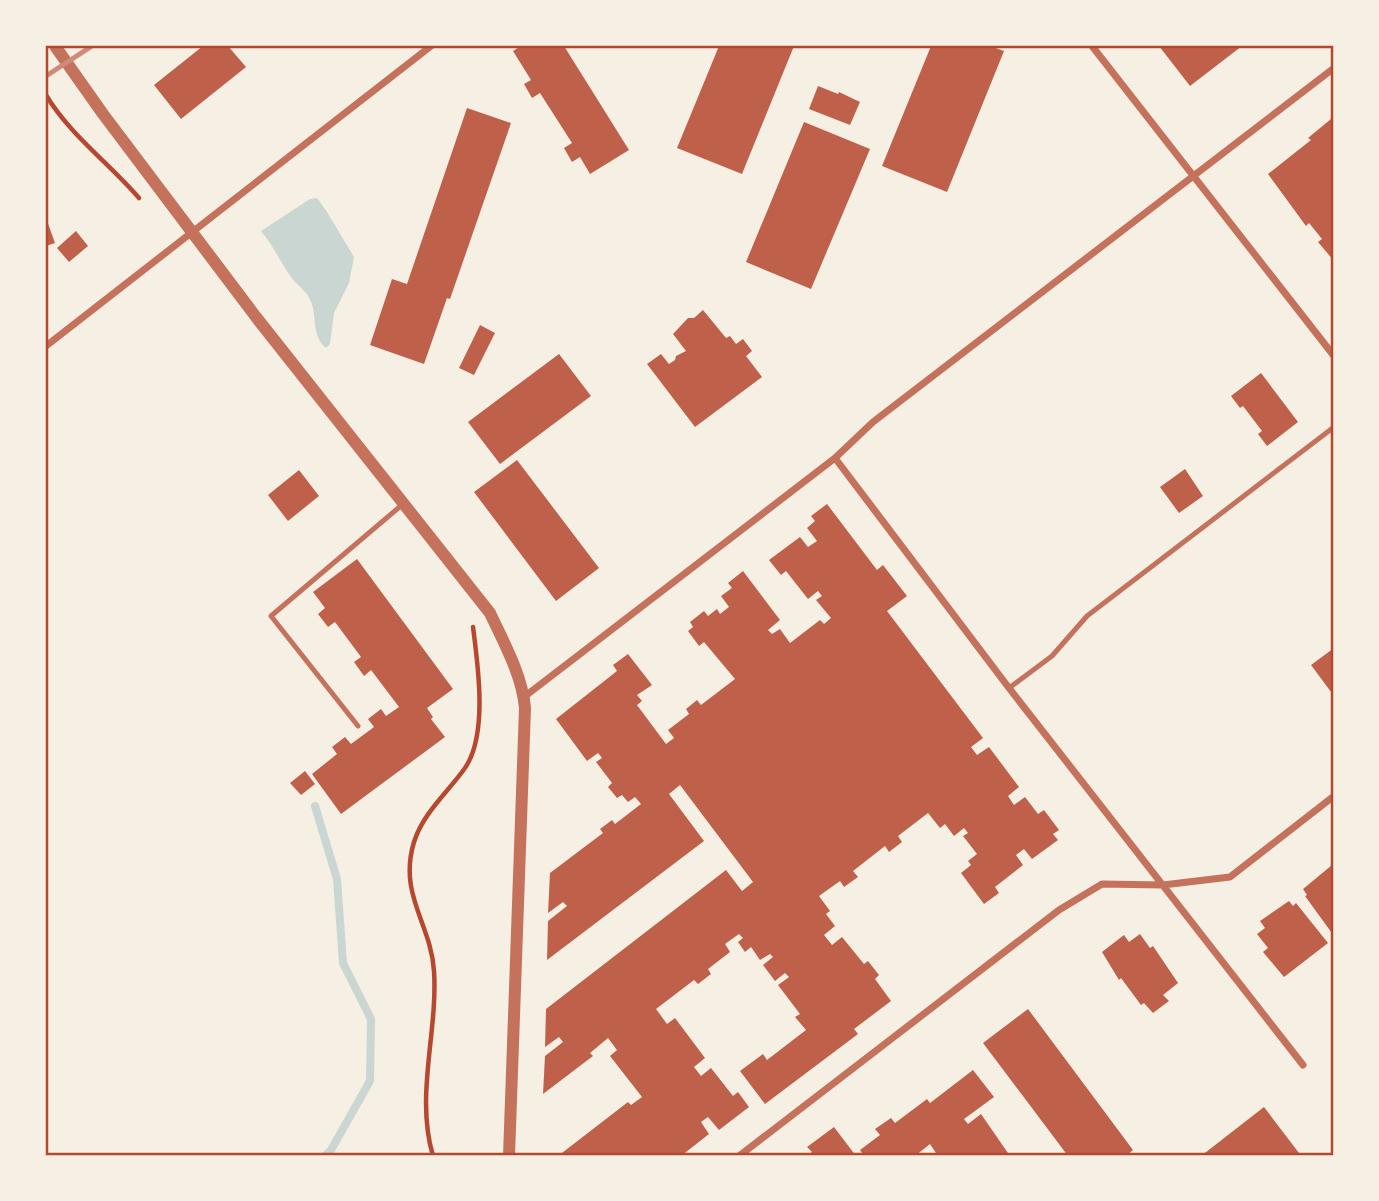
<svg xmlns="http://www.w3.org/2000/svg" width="1379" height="1201" viewBox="0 0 1379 1201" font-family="'Roboto Condensed',sans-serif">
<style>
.water{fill:#c9d6d2}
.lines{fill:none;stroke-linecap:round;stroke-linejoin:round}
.stream{stroke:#c9d6d2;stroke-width:8}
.building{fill:#bf614a}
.path{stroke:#b5482f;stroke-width:4.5}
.service{stroke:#c5725c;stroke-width:5}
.minor{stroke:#c5725c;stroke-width:7}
.tertiary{stroke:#c5725c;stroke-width:12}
.rail{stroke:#cf8b77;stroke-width:5}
.neatline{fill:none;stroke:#b5482f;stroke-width:2.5}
</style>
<rect width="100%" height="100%" fill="#f6efe4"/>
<path class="water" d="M317,198l10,14 27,45 -5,26 -15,30 -4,31 -4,4c-13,-11 -10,-26 -13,-40 -3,-15 -13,-20 -22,-31 -11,-15 -17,-31 -30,-46l49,-32z"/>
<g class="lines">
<path class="stream" d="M315,806l22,73 6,84 28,56 -1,62 -39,69 -6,6"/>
</g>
<path class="building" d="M203,46h25l18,21 -65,52 -27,-34z
M521,46h43l65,104 -39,24 -10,-17 -8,5 -8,-14 8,-5 -32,-50 -8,5 -8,-14 7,-4 -18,-29z
M719,46h75l-52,128 -65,-26z
M931,46h59l14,5 -57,141 -65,-26z
M1159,46h83l-52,40z
M818,86l20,8 1,-2 21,10 -10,23 -41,-16z
M467,108l44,15 -61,176 -3,-1 -23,66 -54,-19 22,-66 15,5z
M1331,119l3,3v139l-16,-19 4,-3 -13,-16 -3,3 -38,-52 43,-34 -3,-2z
M804,122l66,27 -59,140 -65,-27z
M46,218l9,25 -9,3z
M76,231l12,15 -19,16 -12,-14z
M703,310l23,28 4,-2 6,8 7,-5 9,12 -6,5 16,21 -67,50 -48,-63 14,-10 8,10 6,-4 1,-4 10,-5 -13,-17 15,-16h6z
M480,325l15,8 -21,42 -15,-7z
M559,354l32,42 -91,68 -32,-42z
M1261,373l37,49 -31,24 -9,-12 4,-3 -19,-25 -3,2 -9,-12z
M517,460l82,108 -43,33 -82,-109z
M1185,469l18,27 -24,17 -19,-26z
M299,470l20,26 -31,25 -20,-26z
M827,504l50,66 6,-5 24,31 -20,15 96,127 -12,9 6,8 12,-8 30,40 -11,9 6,9 11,-8 13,17 6,-4 15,20 -6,4 5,6 -26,19 -8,-10 -8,6 7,10 -28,22 4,6 -15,11 -23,-31 10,-8 -3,-4 9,-7 -14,-18 5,-3 -4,-5 -10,8 -9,-12 -5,4 -12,-15 -30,23 4,6 -13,10 -4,-6 -32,25 5,6 -14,10 -4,-6 -21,15 11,15 -4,3 9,12 -11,9 8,10 10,-8 22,27 4,-3 11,14 -4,4 16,22 -37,28 4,5 -93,70 -25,-33 23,-17 4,6 39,-30 -11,-13 5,-3 -22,-29 11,-8 -4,-4 -10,8 -12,-16 10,-8 -3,-3 -10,6 -9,-13 -6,5 -7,-10 5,-4 -4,-4 -14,10 5,8 -22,17 3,5 -13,10 -4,-4 -38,29 11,15 8,-6 30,40 -11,9 7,9 10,-8 22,28 5,-4 11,15 -30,23 -11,-13 -7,5 8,12 -28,22h-19l-2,-3 -3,3h-99l70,-54 3,3 11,-8 -32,-41 7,-6 -9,-12 -18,15 3,3 -50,38 2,-38 18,-14 -4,-5 -14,10 1,-38 180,-139 16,21 11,-9 -73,-97 -11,9 35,47 -157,119 1,-39 19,-15 -4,-4 -15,11 2,-40 53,-40 -3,-4 12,-9 3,4 26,-20 -6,-7 -7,5 -6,-7 -5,3 -9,-11 4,-4 -16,-21 6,-4 -4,-5 -11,8 -31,-42 61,-48 -4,-6 15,-11 24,31 -15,10 5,6 -5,4 29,39 8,-6 -6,-8 21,-16 -3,-5 11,-9 4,5 34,-26 -31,-37 -5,4 -11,-15 5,-4 -3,-5 14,-11 4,5 9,-7 3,5 9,-7 -8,-11 11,-8 -4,-5 15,-12 37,49 -12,10 4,4 8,-5 10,14 30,-23 4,4 7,-6 -15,-18 6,-4 -4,-5 -10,8 -22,-28 -5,4 -12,-15 31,-23 8,10 9,-6 -10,-13 8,-7 -4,-5z
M357,559l96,130 -26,19 6,9 -2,2 14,18 -104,77 -29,-40 25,-20 -5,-7 13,-10 6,7 23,-17 -6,-8 13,-10 5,7 13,-9 -28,-37 -7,6 -10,-14 7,-5 -26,-35 -7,5 -10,-13 7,-6 -12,-16z
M1334,648v48l-23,-31z
M305,771l10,13 -14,11 -11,-12z
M1332,865l2,2v69l-29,-40 2,-1 -4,-6z
M1289,901l4,5 3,-3 32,40 -44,34 -21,-25 5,-4 -11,-14 8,-6 -5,-7z
M1140,934l10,14 3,-2 25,37 -15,12 6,6 -16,12 -9,-10 -3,2 -20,-27 -2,2 -17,-28 22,-17 5,7z
M1028,1009l105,141 -7,6h-58l-85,-113z
M973,1070l21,27 -30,22 4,5 13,-10 29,42h-72l-8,-12 -15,12h-51l-4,-6 20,-15 -5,-6 16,-11 4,5 32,-24 3,4z
M1264,1107l35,46 -3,3h-95z
M834,1127l22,29h-49l5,-4 -5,-5z"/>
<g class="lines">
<path class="path" d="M46,95c24,40 63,68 93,103
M433,1156c-18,-61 5,-124 1,-185 -3,-48 -36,-76 -20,-129 9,-29 34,-50 51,-74 23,-34 13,-102 8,-141"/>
<path class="service" d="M1009,688l43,-32 35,-40 247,-189
M358,726l-87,-110 132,-112"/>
<path class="minor" d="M1092,46l242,310
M46,346l385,-300
M835,458l174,230 294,377
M524,697l311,-239 38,-36 461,-354
M739,1156l320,-246 43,-26 61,1 67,-8 104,-81"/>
<path class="tertiary" d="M55,46l48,68 153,203 234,296c14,30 32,62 35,95l-16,448"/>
<path class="rail" d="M46,76l46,-30"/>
</g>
<rect width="1379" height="1201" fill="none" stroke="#f6efe4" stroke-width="94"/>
<rect x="47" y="47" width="1285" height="1107" class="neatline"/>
</svg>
